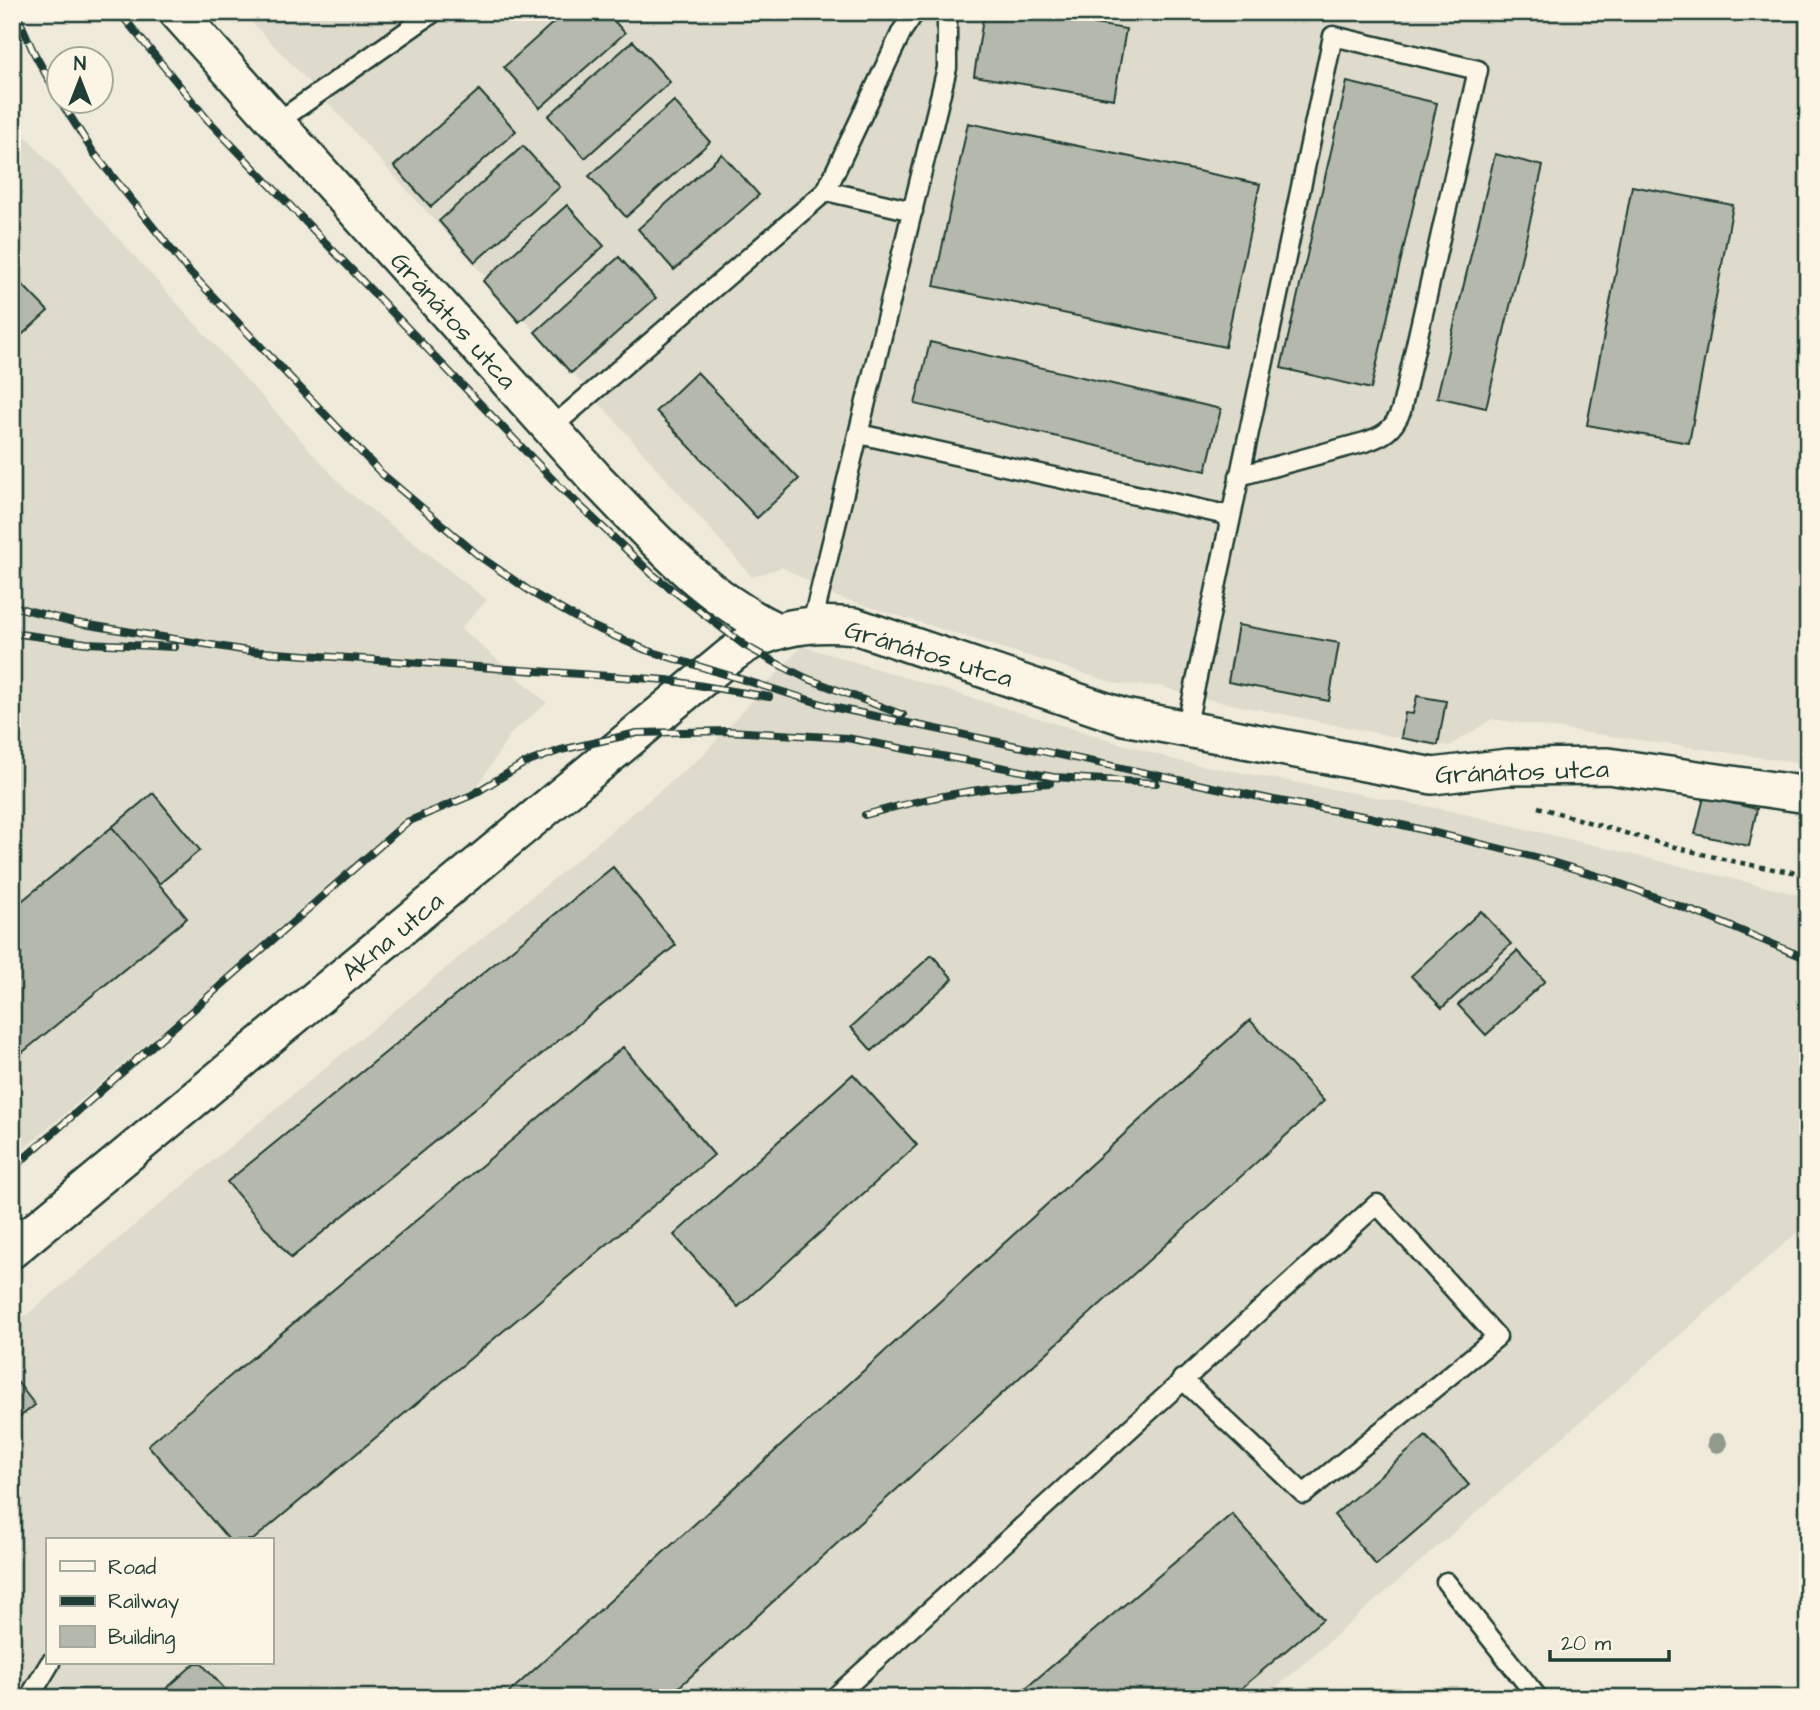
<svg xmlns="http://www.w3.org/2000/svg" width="1820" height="1710" viewBox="0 0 1820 1710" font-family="'Architects Daughter',sans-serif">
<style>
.built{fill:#dedbcc;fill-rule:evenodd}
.building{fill:#b5b9ad;stroke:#1f3d34;stroke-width:2}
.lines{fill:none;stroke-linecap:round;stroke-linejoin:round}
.lane-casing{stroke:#1f3d34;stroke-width:23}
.street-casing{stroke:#1f3d34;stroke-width:40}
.path{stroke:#1f3d34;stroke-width:4.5;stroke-dasharray:5 5;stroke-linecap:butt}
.lane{stroke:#fcf5e5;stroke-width:18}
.street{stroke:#fcf5e5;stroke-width:35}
.rail-casing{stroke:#1f3d34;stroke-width:8}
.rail{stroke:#fcf5e5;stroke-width:5;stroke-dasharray:16;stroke-linecap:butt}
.tree{fill:#909b8e}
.labels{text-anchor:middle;stroke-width:5;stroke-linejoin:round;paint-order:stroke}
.street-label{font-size:26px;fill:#1f3d34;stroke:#fcf5e5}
</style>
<rect width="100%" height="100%" fill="#efeada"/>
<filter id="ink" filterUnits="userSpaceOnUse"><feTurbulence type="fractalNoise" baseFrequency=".0143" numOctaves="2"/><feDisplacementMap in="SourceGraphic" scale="14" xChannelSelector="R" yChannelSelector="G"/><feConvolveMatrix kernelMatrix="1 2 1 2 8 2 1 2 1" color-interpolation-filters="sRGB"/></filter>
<g filter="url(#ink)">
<path class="built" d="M242,12h1566v752l-316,-45 -43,27 -53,-9 -204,-41 -32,-10 -42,-2 -283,-88 -53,-29 -30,10 -161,-184 -272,-300z
M12,121l334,369 141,110 -26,28 86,75 -36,30 -39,62 -65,27 -395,337z
M802,646l380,116 270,49 356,86v326l-544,475h-1252v-371l689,-570zM47,1540h224v123h-224z"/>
<path class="building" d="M565,12h41l19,21 -85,75 -36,-41z
M984,12h34l108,17 -12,70 -140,-23z
M633,41l37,41 -85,76 -37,-42z
M1347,82l90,21 -66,286 -90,-21z
M479,90l37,41 -85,76 -37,-41z
M674,101l36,41 -84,75 -37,-41z
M968,123l292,61 -35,163 -291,-61z
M523,146l37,41 -85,75 -36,-41z
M722,154l37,41 -85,75 -36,-41z
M1495,154l48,12 -57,242 -49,-11z
M1632,186l101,19 -44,238 -102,-18z
M567,205l37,41 -85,76 -36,-41z
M619,257l37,41 -85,75 -36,-41z
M12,274l36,37 -36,33z
M930,342l291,67 -15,62 -291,-67z
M697,372l102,107 -42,39 -101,-107z
M1238,625l101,18 -10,58 -101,-19z
M1417,696l29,5 -8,44 -37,-7 4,-25 8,1z
M153,793l47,57 -41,34 -47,-57z
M1704,797l53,12 -8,37 -54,-12z
M112,827l75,91 -175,143v-152z
M613,867l63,78 -385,313 -64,-76z
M1481,911l30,33 -69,64 -31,-32z
M1517,951l28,30 -59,54 -28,-30z
M932,955l21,24 -81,72 -21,-24z
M1250,1020l74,81 -657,597h-164z
M623,1047l91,108 -461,385h-24l-81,-95z
M853,1074l64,71 -179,162 -64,-72z
M12,1375l23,30 -23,18z
M1426,1436l43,49 -93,80 -42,-50z
M1232,1514l91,105 -93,79h-216z
M195,1663h6l32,35h-77z"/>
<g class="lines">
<defs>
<path id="lane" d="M276,123l158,-111
M826,191l87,20
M551,428l275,-237 76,-160 13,-19
M859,434l372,82
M812,624l135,-556v-56
M1186,729l147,-693 145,34 -77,341c-8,19 -17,25 -36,31l-126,34
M1446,1582l92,116
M29,1698l21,-35
M834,1698l543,-494 120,133 -193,157 -122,-115"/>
<path id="street" d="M177,12l419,467c57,58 106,117 181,152
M12,1250l719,-595c36,-28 80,-34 124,-29l269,91 309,59 75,-9 100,-1 200,29"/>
</defs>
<use href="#lane" class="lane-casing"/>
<use href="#street" class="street-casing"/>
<path class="path" d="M1538,807c88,26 178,56 270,67"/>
<use href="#lane" class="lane"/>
<use href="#street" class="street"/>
<defs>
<path id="rail" d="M16,12l17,39 27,49
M119,12l88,107 350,365 95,90 92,71 34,19 28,14 97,37
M61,102l32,50 93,116 195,205 98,83 55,38 53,30 59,26 186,57 442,93 95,17 166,40 73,22 100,38 100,42
M12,606l65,17 171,28 419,29 102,17
M12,633l74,10 89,4
M865,815c64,-18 119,-29 185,-32
M12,1169l395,-347 65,-27 51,-31 38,-14 76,-17 91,-2 119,7 206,39 103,6"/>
</defs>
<use href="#rail" class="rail-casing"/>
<use href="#rail" class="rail"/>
</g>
<circle class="tree" cx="1717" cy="1443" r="10"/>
</g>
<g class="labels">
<g class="street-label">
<text transform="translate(454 320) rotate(48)" y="9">Gránátos utca</text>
<text transform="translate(929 653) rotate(17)" y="9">Gránátos utca</text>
<text transform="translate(1522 771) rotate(-2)" y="9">Gránátos utca</text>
<text transform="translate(392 936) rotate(-40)" y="9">Akna utca</text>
</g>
</g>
<rect width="1820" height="1710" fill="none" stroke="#fcf5e5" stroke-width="42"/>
<rect x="21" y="21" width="1778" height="1668" fill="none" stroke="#1f3d34" stroke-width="2.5" filter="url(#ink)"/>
<rect x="46" y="1538" width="228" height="126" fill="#fcf5e5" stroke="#a4ab9e" stroke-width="2"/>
<rect x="60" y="1561" width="35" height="10" fill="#fcf5e5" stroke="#a4ab9e" stroke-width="2"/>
<text x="108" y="1574" font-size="21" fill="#1f3d34">Road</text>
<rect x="60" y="1596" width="35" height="10" fill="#1f3d34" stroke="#a4ab9e" stroke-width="2"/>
<text x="108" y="1608" font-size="21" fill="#1f3d34">Railway</text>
<rect x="60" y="1626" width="35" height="21" fill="#b5b9ad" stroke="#a4ab9e" stroke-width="2"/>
<text x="108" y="1644" font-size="21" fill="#1f3d34">Building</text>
<g transform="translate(80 80)"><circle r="33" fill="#fcf5e5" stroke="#a4ab9e" stroke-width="2"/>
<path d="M0-5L12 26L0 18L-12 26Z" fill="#1f3d34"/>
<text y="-10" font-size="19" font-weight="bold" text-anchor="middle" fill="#1f3d34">N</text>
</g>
<path d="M1550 1650v10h119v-10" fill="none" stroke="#1f3d34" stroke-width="3.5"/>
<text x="1561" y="1650" font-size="21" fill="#1f3d34" stroke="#fcf5e5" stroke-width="5" paint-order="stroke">20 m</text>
</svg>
